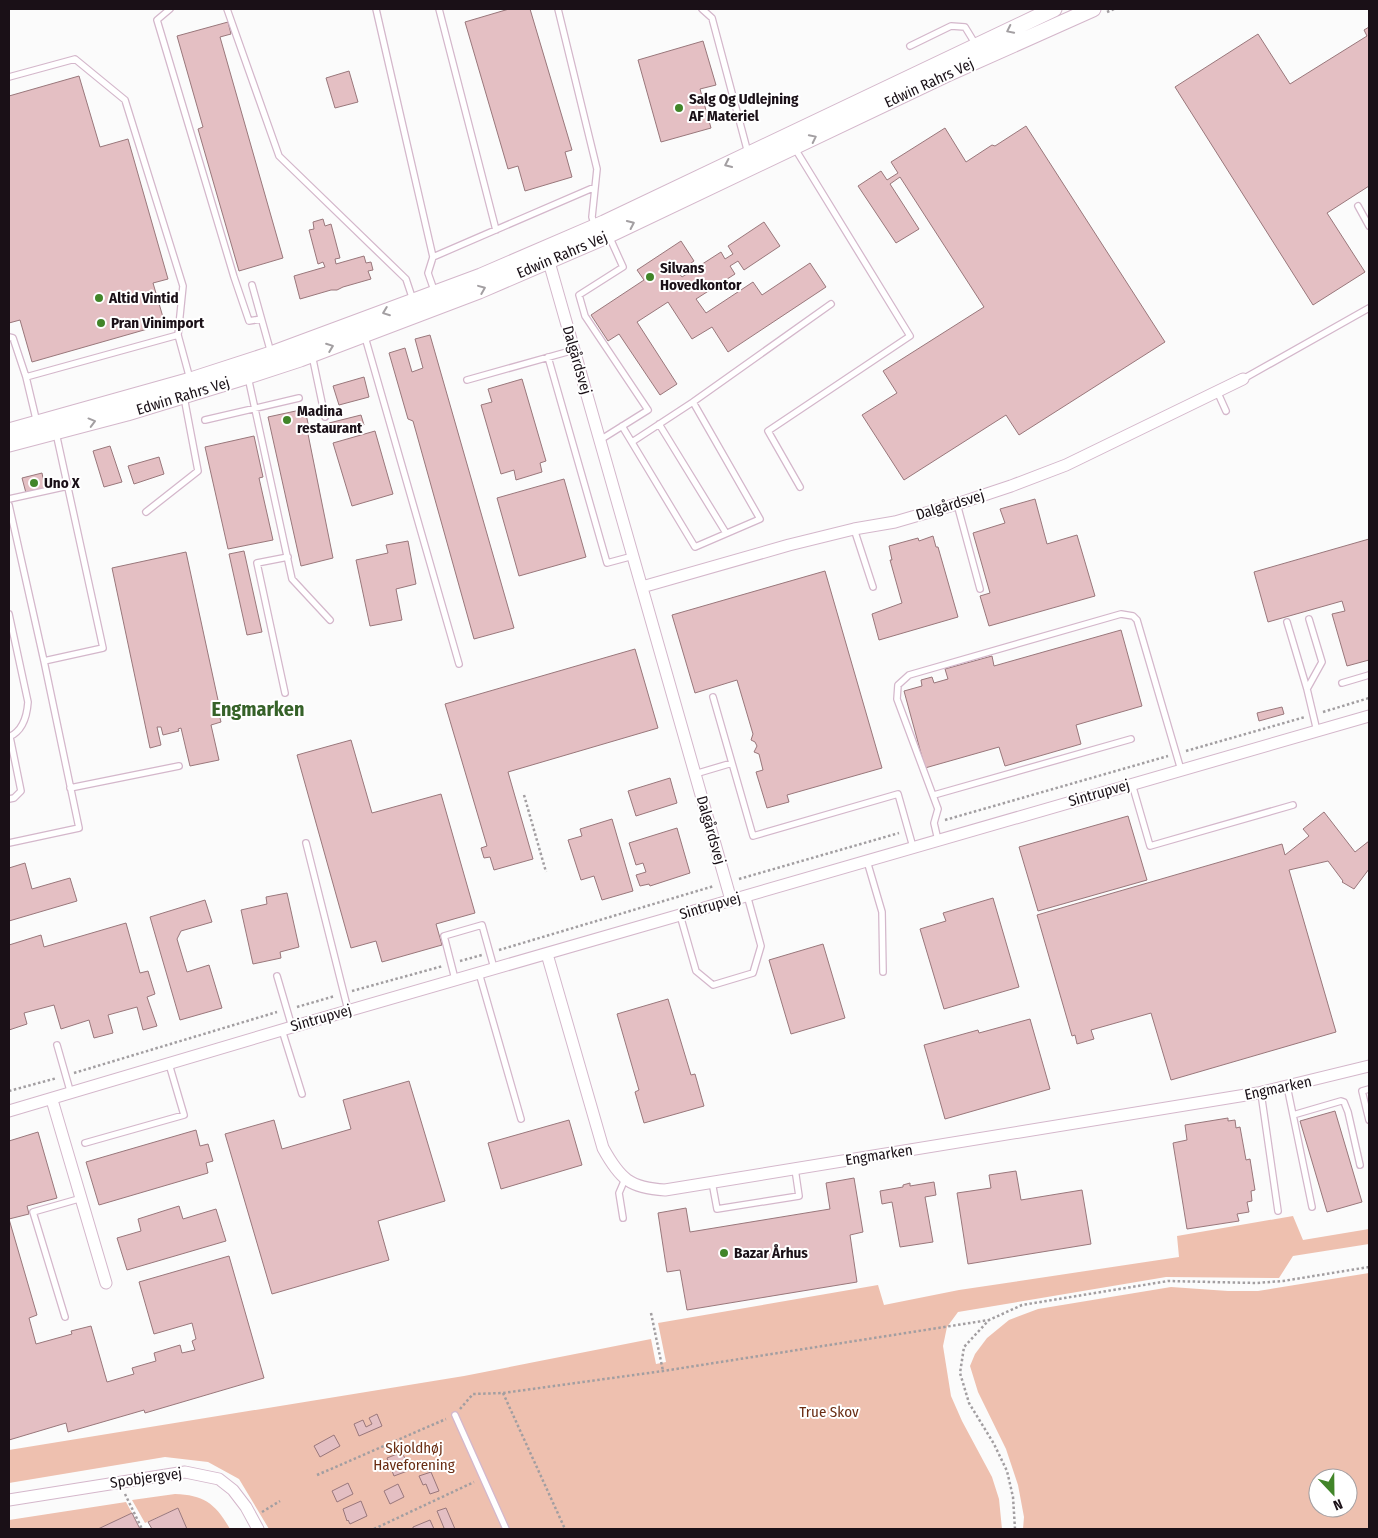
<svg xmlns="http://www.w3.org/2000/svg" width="1378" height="1538" viewBox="0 0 1378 1538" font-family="'Fira Sans Condensed',sans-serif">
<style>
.green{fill:#eec0af;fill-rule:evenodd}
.building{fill:#e4bfc3;stroke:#99777b}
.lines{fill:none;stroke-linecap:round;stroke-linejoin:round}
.lane-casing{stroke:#d4b7cb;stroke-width:8}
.street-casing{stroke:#d4b7cb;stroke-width:13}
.secondary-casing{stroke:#d4b7cb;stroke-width:17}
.path{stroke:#a29ea1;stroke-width:2.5;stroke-dasharray:2.5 2.5;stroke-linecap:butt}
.lane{stroke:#fff;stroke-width:5.5}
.street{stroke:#fff;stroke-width:11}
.secondary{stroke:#fff;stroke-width:15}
.oneway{stroke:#a39fa2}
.poi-dot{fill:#418529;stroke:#fff;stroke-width:2}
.labels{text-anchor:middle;stroke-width:4;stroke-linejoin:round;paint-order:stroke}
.street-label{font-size:15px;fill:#1a1017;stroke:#fff}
.poi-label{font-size:15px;font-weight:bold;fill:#1a1017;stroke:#fff;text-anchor:start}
.park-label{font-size:15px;fill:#6a2d13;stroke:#fff}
.district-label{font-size:20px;font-weight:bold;fill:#366229;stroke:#fff}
</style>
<rect width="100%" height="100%" fill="#fbfbfb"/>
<path class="green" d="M1293,1216l10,24 66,-11v15l-76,12 -14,22 -113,-1 -208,35 -11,15 -4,19 8,50 11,25 30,56 7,22 3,30h-733l-30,-50 -31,-17 -43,-5 -156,26v-33l455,-74 187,-37 5,25 10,-2 -8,-39 220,-38 6,20 75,-15 220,-33 -2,-21z
M1369,1273v256h-346l1,-12 -6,-32 -12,-36 -28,-57 -8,-26 5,-12 12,-16 22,-18 29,-11 133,-22 57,4h30zM1318,1478h30v30h-30z
M175,1494c29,1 41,10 55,35h-43l-9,-21 -33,15 -13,-23z
M126,1502l6,11 -34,16h-89v-9z"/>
<path class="building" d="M509,9h21l42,141 -7,2 7,25 -47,14 -7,-25 -10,3 -43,-147z
M228,22l3,12 -11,3 63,221 -44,13 -41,-142 5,-2 -26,-91z
M1369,27v159l-42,27 38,59 -52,33 -138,-218 83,-53 32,50 77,-48 -3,-6z
M703,41l13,44 -16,4 11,39 -50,14 -23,-82z
M349,71l9,31 -23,6 -9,-30z
M79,76l21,71 28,-8 40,140 -15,4 12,41 -133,38 -12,-42 -11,3v-227z
M1026,126l139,216 -146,93 -13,-20 -102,65 -42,-65 35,-22 -14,-22 101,-64 -84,-130 -10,7 29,45 -23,14 -38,-57 23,-15 6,9 11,-7 -7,-11 54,-34 21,34 26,-17 3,1z
M323,219l2,7 6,-2 9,34 -5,1 1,5 28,-8 2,7 5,-1 2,8 -5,1 3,8 -28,8 -6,3h-6l-31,9 -6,-23 31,-9 -2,-5 -5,2 -9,-34 5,-1 -1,-7z
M764,222l16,24 -36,24 -6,-9 -8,5 5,8 -39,25 10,14 47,-31 9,13 48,-32 16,24 -98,65 -16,-25 -20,12 -24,-37 -31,20 40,62 -17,11 -41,-61 -11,7 -17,-26 53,-35 -7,-10 44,-29 13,20 -16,11 4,5 39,-25 4,7 8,-5 -5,-8z
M430,335l84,293 -40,11 -61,-218 -5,-2 -19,-66 16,-5 7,24 11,-4 -8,-29z
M364,377l5,20 -30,8 -6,-19z
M522,379l24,82 -6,2 2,9 -26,8 -2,-10 -13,4 -20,-69 11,-3 -4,-13z
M305,409l5,24 -2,1 25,124 -32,8 -33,-149z
M361,415l3,10 -32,9 -3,-11z
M375,431l18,63 -41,12 -19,-63z
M254,436l9,41 -4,1 14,62 -45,9 -23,-102z
M110,446l12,36 -18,5 -11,-36z
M159,457l5,17 -30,10 -6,-18z
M42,473l3,15 -19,5 -4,-15z
M564,479l22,78 -67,19 -22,-78z
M1035,499l12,45 30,-9 18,61 -106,30 -9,-30 10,-3 -17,-60 32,-10 -5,-14z
M933,536l3,11h2l20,70 -79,23 -7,-26 30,-11 -12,-43h2l-3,-14 29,-8 1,3z
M1369,539v121l-22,6 -15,-52 13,-3 -3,-10 -74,21 -14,-50z
M408,541l8,43 -20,5 6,31 -32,6 -14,-66 32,-7 -2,-8z
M244,551l18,81 -15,3 -18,-81z
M186,552l35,162h-2l2,8 -10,3 8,35 -29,6 -9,-38 -3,1 1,2 -16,4 -2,-8h-4l4,18 -11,3 -38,-180z
M825,571l57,197 -95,27 2,7 -22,6 -11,-36 7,-2 -4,-16 -5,-2 3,-6 -2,-4 -4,-2 2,-6 -16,-54 -42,13 -23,-78z
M1121,630l21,76 -66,19 5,19 -76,22 -6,-19 -74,21 -21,-77 18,-5 -1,-6 11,-3 2,6 14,-4 -3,-10 47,-13 2,10z
M635,649l23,79 -150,44 25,87 -39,11 -4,-13 -6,1 -3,-10 6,-2 -42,-142z
M1282,707l2,7 -25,7 -2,-8z
M351,740l21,73 69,-19 34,119 -39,11 6,21 -60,17 -6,-21 -25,7 -54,-193z
M670,778l7,25 -41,13 -8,-25z
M1324,812l31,40 14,-11v28l-15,20 -12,-7 1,-1 -15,-20 -39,9 47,162 -165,48 -20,-67 -60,17 3,9 -17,5 -2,-9 -3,1 -35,-121 245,-71 3,11 24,-19 -6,-7z
M1128,816l19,64 -109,31 -19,-64z
M612,819l21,72 -31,9 -8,-24 -13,4 -13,-40 14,-4 -2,-7z
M677,828l13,45 -40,13 -1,-2 -9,2 -4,-11 10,-3 -3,-9 -7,2 -7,-22z
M25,863l7,26 38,-11 7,23 -68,20v-53z
M287,893l12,54 -19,5 1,6 -28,6 -12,-54 26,-6 -1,-7z
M993,898l26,89 -75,22 -24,-80 26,-8 -3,-8z
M205,900l7,22 -31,9 -4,8 10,33 22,-7 13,43 -42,12 -30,-103z
M126,923l14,50 8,-2 7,23 -8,3 10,29 -14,4 -6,-23 -29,8 5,18 -19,5 -5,-18 -28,9 -7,-24 -30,8 3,11 -18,6v-85l32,-10 3,12z
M823,944l22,74 -54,16 -22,-74z
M668,999l23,76 4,-1 9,32 -60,17 -9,-31 4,-2 -22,-76z
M1030,1019l20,70 -105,30 -21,-74 54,-15 1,3z
M409,1081l36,120 -67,20 11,39 -117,34 -47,-160 49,-14 8,29 69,-20 -8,-29z
M1335,1111l27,91 -35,10 -27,-91z
M1228,1118v3l7,-1 1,8 4,-1 6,33 4,-1 5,31 -4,1 1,10 -5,1 2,10 -12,2 2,7 -52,8 -14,-86 14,-3 -2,-15z
M569,1120l13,45 -81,24 -13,-46z
M196,1130l4,16 8,-2 5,17 -7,2 2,10 -109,32 -13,-43z
M38,1132l19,66 -30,8 2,8 -20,5 28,96 -8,3 7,26 36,-10 -1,-3 20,-5 16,56 27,-8 -2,-6 24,-7 -2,-8 26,-8 2,8 13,-3 -3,-9 4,-2 -4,-16 -38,11 -15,-52 90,-26 35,122 -119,35 -1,-3 -76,22 -2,-9 -57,17v-299z
M1016,1171l5,29 61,-10 9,54 -123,20 -11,-71 34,-5 -2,-13z
M854,1178l9,54 -13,3 7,47 -170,28 -7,-40 -13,2 -9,-59 28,-5 4,24 140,-23 -4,-26z
M934,1182l2,13 -11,2 8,45 -33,5 -8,-45 -10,2 -2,-13 23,-4v-2l7,-2v3z
M179,1206l4,13 33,-10 10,32 -99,29 -10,-32 24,-7 -3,-12z
M377,1414l5,12 -23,10 -5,-12 9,-4 3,7 6,-3 -3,-6z
M334,1435l6,11 -20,11 -6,-11z
M402,1452l8,18 -16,6 -7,-18z
M431,1472l8,19 -9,3 -4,-10 -3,1 -4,-9z
M348,1483l5,11 -16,8 -5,-11z
M398,1484l6,13 -14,7 -6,-13z
M361,1501l6,15 -17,8 -2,-4 -1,1 -4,-12z
M178,1508l9,21h-35l-4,-7z
M446,1508l9,21h-13l2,-1 -7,-17z
M132,1513l8,16h-42z
M430,1520l4,9h-21v-2z"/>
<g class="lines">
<defs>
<path id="lane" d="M170,9l-13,11 77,257 15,44 12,-2
M227,9l52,147 127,123 7,21
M376,9l57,248 -5,16 7,20
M439,9l57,221
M558,9l39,160 -5,48 3,10
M702,9l10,9 36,135
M910,46l41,-20 14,1 11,18
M9,77l66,-18 50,41 58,186 -5,49
M794,147l116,189 -142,95 32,56
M1358,206l11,20
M433,257l162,-70
M252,285l19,68
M9,337l4,1 13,39
M365,337l94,327
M312,355l13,62
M548,357l59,206 26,-7
M248,377l44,202 38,41
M1243,379l126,-71
M467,380l107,-30
M1217,391l9,20
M205,420l94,-22
M37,423l-11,-46 152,-42 12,44
M659,424l67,109
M622,426l73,121 65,-28 -67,-117
M600,440l48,-30 -63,-94 -6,-21 44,-28 -14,-31
M632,442l61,-40 138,-98
M9,499l59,-13
M957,504l23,85
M9,505l35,156 35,167 -70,15
M146,512l52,-41 -14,-74
M854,529l19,58
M9,614l19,88c-1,14 -5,29 -19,35
M1309,619l13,43 -15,27 10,42
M1287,622l20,67
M44,661l59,-13 -47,-215
M1342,683l27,-8
M285,693l-28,-130 31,-6
M713,697l40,139 145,-42 15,53
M695,774l37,-11
M1132,784l18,62 143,-41
M70,788l109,-22
M934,795l197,-56
M9,799l5,-1 7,-7 -11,-54
M938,840l-4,-17 4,-14 -41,-110 1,-14 11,-10 212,-61 12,2 4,4 44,150
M306,843l42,167
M867,861l15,51 1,60
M680,915l16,56 17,14 40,-12 8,-27 -14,-51
M479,973l42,146
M277,976l15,51
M455,979l-11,-43 38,-11 12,43
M282,1030l20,64
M57,1045l14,49
M1287,1086l25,121
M1369,1089l-7,2 7,29
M1261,1093l17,118
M1293,1115l48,-14 3,1 4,10 12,53
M85,1143l99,-28 -15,-51
M712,1182l5,27 82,-13 -4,-27
M623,1218l-4,-25 6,-14
M65,1317l-32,-105 49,-14
M455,1415l51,114"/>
<path id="street" d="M547,255l184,645
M642,587l147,-42 65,-16 41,-7 62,-18 54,-18 55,-21 177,-86
M547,954l56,194c17,31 27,40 62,42l593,-97 111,-27
M52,1100l54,183
M9,1111l283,-84 1077,-311
M9,1500l176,-28 34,7 14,11 13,17 12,22"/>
<path id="secondary" d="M9,431l182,-51 80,-26 210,-78 123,-53 450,-214
M9,444l118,-31 121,-37 52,-17 179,-68 130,-56 336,-160 148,-66"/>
</defs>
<use href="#lane" class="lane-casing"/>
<use href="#street" class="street-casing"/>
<use href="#secondary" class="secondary-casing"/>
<path class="path" d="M1107,12l7,-3
M1323,712l46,-14
M1186,751l119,-34
M524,795l22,77
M945,820l223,-64
M739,879l160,-46
M499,950l215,-64
M460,961l22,-6
M352,991l91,-25
M297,1007l38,-11
M74,1073l203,-61
M9,1091l48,-13
M651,1313l12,58
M503,1393l62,136
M460,1409l13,-15 30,-1 160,-22 326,-51
M317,1475l129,-56
M125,1494l17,35
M262,1512l18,-11
M374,1529l100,-47
M1015,1529l-2,-32 -6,-26 -13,-27 -25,-41 -9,-30 4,-26 25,-27 33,-15 146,-24 88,2 27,-2 86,-14"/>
<use href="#lane" class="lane"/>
<use href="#street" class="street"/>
<use href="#secondary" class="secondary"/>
</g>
<defs><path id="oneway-chevron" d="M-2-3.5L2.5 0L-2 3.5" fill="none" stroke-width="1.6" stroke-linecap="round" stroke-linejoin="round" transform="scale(1.25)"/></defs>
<g class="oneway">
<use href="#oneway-chevron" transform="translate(1010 30) rotate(154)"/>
<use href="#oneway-chevron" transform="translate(813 138) rotate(-26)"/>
<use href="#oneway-chevron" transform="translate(728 164) rotate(155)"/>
<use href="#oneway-chevron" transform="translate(631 224) rotate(-25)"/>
<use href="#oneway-chevron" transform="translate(482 289) rotate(-22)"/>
<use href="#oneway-chevron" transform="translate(386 312) rotate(159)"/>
<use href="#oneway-chevron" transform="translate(330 347) rotate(-21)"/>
<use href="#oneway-chevron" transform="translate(92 422) rotate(-15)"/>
</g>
<g class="poi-dot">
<circle cx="679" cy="108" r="5"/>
<circle cx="650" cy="277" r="5"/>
<circle cx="99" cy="298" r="5"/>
<circle cx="101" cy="323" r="5"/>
<circle cx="287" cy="420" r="5"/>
<circle cx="34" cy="483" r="5"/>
<circle cx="724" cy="1253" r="5"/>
</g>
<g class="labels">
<g class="street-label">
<text transform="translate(929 83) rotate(-25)" y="5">Edwin Rahrs Vej</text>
<text transform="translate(562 255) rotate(-23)" y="5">Edwin Rahrs Vej</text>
<text transform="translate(577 360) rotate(74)" y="5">Dalgårdsvej</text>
<text transform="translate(183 396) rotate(-17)" y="5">Edwin Rahrs Vej</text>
<text transform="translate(950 505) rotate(-17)" y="5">Dalgårdsvej</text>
<text transform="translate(1099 793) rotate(-16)" y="5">Sintrupvej</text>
<text transform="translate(711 830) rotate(74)" y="5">Dalgårdsvej</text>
<text transform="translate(710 906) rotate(-16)" y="5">Sintrupvej</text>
<text transform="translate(321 1018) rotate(-16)" y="5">Sintrupvej</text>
<text transform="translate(1278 1088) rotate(-12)" y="5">Engmarken</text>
<text transform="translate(879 1155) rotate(-9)" y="5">Engmarken</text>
<text transform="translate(146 1478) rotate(-8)" y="5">Spobjergvej</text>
</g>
<g class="poi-label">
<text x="689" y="104">Salg Og Udlejning<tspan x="689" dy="17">AF Materiel</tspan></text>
<text x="660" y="273">Silvans<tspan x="660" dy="17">Hovedkontor</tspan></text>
<text x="109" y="303">Altid Vintid</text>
<text x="111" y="328">Pran Vinimport</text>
<text x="297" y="416">Madina<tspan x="297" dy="17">restaurant</tspan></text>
<text x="44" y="488">Uno X</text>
<text x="734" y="1258">Bazar Århus</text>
</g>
<g class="park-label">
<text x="829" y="1417">True Skov</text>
<text x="414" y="1453">Skjoldhøj<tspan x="414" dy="17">Haveforening</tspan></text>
</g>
<g class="district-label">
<text x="258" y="716">Engmarken</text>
</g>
</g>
<rect width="1378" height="1538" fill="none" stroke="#1a1017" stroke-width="20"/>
<g transform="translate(1333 1493) rotate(158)"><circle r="24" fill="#ffffff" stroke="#a39fa2"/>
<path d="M0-4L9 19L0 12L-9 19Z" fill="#418529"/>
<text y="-8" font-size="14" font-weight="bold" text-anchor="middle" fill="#1a1017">N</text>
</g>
</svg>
